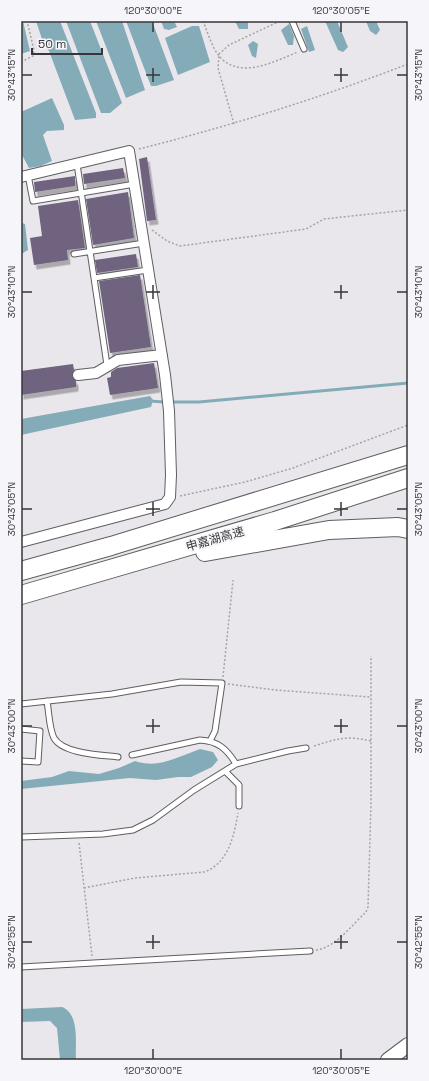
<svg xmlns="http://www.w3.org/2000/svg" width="429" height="1081" viewBox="0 0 429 1081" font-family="'Space Grotesk','Noto Sans SC',sans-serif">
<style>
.water{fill:#84acb8}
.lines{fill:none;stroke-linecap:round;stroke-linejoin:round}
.stream{stroke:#84acb8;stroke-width:3}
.building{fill:#6f6380;filter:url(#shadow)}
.service-casing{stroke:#5f5e61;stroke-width:7}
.minor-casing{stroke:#5f5e61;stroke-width:12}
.secondary-casing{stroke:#5f5e61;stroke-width:16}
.motorway-casing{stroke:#5f5e61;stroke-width:20}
.path{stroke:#a4a3a6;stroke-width:1.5;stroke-dasharray:2 2;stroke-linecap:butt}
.service{stroke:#fff;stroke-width:5}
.minor{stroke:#fff;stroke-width:10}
.secondary{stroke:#fff;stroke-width:14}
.motorway{stroke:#fff;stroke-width:18}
.ticks{fill:none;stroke:#373638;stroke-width:1.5}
.labels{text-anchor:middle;stroke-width:4;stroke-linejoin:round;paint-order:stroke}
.street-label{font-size:12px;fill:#373638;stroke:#f6f5f9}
.neatline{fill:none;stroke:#373638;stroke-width:1.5}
.ticks-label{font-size:10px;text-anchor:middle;fill:#373638}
</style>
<defs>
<filter id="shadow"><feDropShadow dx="2.5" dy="4.5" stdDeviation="0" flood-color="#0004"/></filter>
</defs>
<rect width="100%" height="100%" fill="#e9e7eb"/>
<path class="water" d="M21,21h2l7,30 -9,3z
M36,21h24l36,92v5l-21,2 -26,-69 -5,-6z
M66,21h24l32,82 -12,10h-9z
M96,21h26l23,69 -19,8z
M126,21h26l22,59 -18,6h-5z
M161,21h13l3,6 -8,3 -5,-1z
M235,21h13v8h-9z
M325,21h12l11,26 -5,5 -5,-2z
M366,21h10l4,9 -4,5 -6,-4z
M289,24l5,12 -1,9h-5l-7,-15z
M192,26h7l11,36 -32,13 -13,-37z
M307,26l8,24 -6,2 -8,-23z
M253,41l5,3 -2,14 -4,-2 -4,-11z
M52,98l12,27v5l-17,1 -4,4 9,26 -11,5 -12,2 -8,-15v-41z
M22,223l3,1 3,26 -5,3h-2z
M150,396l3,4 -2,7 -130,28v-16z
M200,749l13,3 5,8 -6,7 -21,10h-13l-22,3 -26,-2 -109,11v-8l31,-4 17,-6 30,3 20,-6 16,-7c24,8 42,-4 65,-12z
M62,1007c18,7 13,36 14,53h-16l-3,-32 -7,-7 -29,1v-13z"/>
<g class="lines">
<path class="stream" d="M149,401l16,1
M171,402h28l209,-19"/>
</g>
<path class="building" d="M147,157l9,63 -9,1 -8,-62z
M123,168l2,10 -41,6 -1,-10z
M75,176v10l-40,6 -1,-10z
M128,192l6,46 -41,7 -7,-46z
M78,200l7,48 -18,2 1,10 -34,5 -4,-27 12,-2 -4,-30z
M136,254l2,13 -41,6 -2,-13z
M140,275l11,72 -41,6 -11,-72z
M154,363l4,25 -48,7 -3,-17 4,-1v-5l6,-4z
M73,364l1,6 -2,6 4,5v6l-55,8v-24z"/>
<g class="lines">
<defs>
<path id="service" d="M292,21l12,28
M77,164l30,201
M28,175l5,26 102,-17
M74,254l70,-11
M94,278l54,-8
M47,701c2,11 2,27 7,37 9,16 48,17 64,19
M21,704l91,-10 69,-12 41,1 -7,48 -5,10
M21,729l19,2 -2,31 -17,-1
M132,755l68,-15c18,1 27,9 36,24
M225,771l14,14v21
M21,837l82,-3 30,-4 20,-10 41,-30 42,-26 52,-13 18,-3
M21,967l289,-16"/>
<path id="minor" d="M21,177l108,-26 36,224 4,36 2,64 -1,22 -5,7 -144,38
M78,375l18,-2 22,-13 44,-5"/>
<path id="secondary" d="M388,1060l20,-15"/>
<path id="motorway" d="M205,552l124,-22 69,-3 10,2
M21,571l90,-25 297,-91
M21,595l254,-74 133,-43"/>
</defs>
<use href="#service" class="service-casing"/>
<use href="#minor" class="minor-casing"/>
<use href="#secondary" class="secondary-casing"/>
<use href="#motorway" class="motorway-casing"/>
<path class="path" d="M203,21c5,12 9,27 17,36 21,23 55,4 78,-5
M21,62l12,-6 1,-6 -7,-29
M234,124l-16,-56 1,-14 10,-9 51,-24
M139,149c91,-23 181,-51 269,-85
M152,230l15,11 13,5 126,-17 18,-10 84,-9
M180,496l65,-14 48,-14 115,-43
M223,677l10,-97
M228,684l47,6 95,7
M314,746c23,-7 32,-11 57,-5
M79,843l13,113
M84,888l51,-10 69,-6c24,-8 30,-36 34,-59
M316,950c19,-2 36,-25 50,-38l2,-5 3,-103v-148"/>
<use href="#service" class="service"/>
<use href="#minor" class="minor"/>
<use href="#secondary" class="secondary"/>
<use href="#motorway" class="motorway"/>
</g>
<path class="ticks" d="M153,22v10M341,22v10M153,68v14M341,68v14M22,75h10M146,75h14M334,75h14M397,75h10M153,285v14M341,285v14M22,292h10M146,292h14M334,292h14M397,292h10M153,502v14M341,502v14M22,509h10M146,509h14M334,509h14M397,509h10M153,719v14M341,719v14M22,726h10M146,726h14M334,726h14M397,726h10M153,935v14M341,935v14M22,942h10M146,942h14M334,942h14M397,942h10M153,1049v10M341,1049v10"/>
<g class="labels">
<g class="street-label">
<text transform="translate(215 539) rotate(-16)" y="4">申嘉湖高速</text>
</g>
</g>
<rect width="429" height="1081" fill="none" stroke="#f6f5f9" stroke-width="44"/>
<path d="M32 48v6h70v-6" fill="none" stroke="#373638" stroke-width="2"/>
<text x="38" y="48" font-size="12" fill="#373638" stroke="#f6f5f9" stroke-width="3" paint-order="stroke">50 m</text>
<rect x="22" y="22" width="385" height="1037" class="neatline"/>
<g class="ticks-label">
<text x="153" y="14">120°30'00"E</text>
<text x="341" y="14">120°30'05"E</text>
<text transform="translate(11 75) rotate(-90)" y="4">30°43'15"N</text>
<text transform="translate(418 75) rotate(-90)" y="4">30°43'15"N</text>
<text transform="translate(11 292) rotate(-90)" y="4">30°43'10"N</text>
<text transform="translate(418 292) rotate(-90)" y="4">30°43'10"N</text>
<text transform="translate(11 509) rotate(-90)" y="4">30°43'05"N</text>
<text transform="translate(418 509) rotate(-90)" y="4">30°43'05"N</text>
<text transform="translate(11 726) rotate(-90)" y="4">30°43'00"N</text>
<text transform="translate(418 726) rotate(-90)" y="4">30°43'00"N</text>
<text transform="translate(11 942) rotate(-90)" y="4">30°42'55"N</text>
<text transform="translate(418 942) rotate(-90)" y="4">30°42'55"N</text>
<text x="153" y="1074">120°30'00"E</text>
<text x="341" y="1074">120°30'05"E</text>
</g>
</svg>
